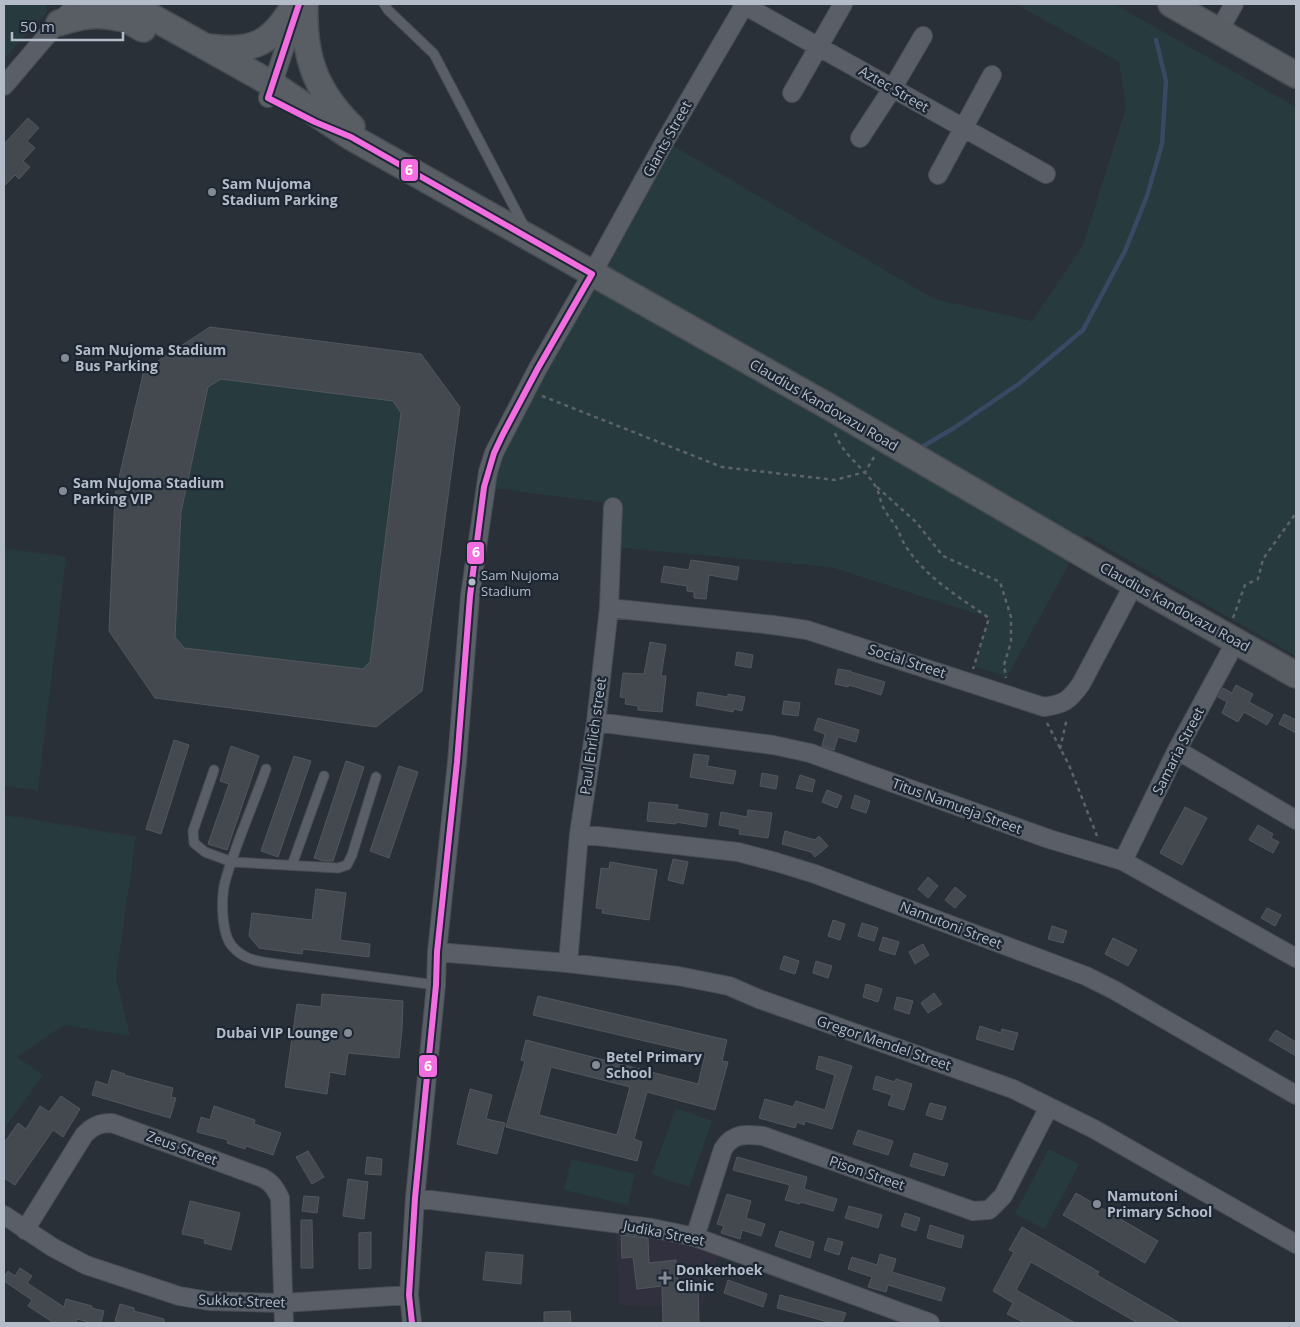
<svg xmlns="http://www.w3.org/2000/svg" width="1300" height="1327" viewBox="0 0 1300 1327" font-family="'Open Sans',sans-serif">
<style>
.medical{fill:#31303e}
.green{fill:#273a3e}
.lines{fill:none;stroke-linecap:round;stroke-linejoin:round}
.stream{stroke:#384963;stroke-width:4.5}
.building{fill:#444950;stroke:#52575f;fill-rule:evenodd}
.lane-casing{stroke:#484c53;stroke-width:11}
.street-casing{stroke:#484c53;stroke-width:20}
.secondary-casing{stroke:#484c53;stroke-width:28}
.path{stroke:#5d636a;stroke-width:2.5;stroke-dasharray:4 4;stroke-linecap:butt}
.lane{stroke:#5a5e66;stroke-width:9}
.street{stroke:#5a5e66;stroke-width:18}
.secondary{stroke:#595d64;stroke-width:25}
.bus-1-casing{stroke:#1d2633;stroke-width:10}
.bus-1{stroke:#f16de0;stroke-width:6}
.poi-dot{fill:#848b96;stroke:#1d2633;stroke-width:2}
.bus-dot{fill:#b4bcc9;stroke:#1d2633;stroke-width:2}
.labels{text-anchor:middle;stroke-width:4.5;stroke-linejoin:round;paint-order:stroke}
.bus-label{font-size:13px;fill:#b4bcc9;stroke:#1d2633;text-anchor:start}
.street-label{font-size:14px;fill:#b4bcc9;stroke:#1d2633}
.poi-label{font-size:14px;font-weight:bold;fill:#b4bcc9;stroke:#1d2633;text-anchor:start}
.line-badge{stroke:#1d2633;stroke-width:2}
.badge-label{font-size:14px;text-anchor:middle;font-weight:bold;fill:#fff}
</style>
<rect width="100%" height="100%" fill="#2a3038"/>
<path class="medical" d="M649,1231l70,21 -17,55 -83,-2 -3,-73z"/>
<path class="green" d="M4,4h42l1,8 -43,47z
M1016,4h98l182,103v549l-211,-121 -78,142 -33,-11 15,-48 -158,-51 -218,-20 3,-43 -132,-17 181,-346 269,158 98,22 51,-76 43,-137 -7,-46z
M210,327l211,27 39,53 -84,320 -267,-96 6,-136 29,-125z
M4,548l62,9 -28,233 -34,-4z
M4,815l132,22 -20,141 14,58 -66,-11 -47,32 26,18 -39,54z
M676,1108l36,13 -23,66 -37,-13z
M1049,1149l30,15 -34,65 -30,-15z
M571,1159l64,15 -7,31 -64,-15z"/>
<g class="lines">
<path class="stream" d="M920,448l34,-20 66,-45 63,-53 42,-79 22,-55 15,-52 4,-63 -10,-41"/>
</g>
<path class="building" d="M28,118l11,10 -12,13 8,7 -12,13 7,6 -11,12 -4,-4 -11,11v-42z
M210,327l211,27 39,53 -38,284 -46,36 -221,-29 -46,-67 6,-136 29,-125zM221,379l172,22 8,12 -31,249 -7,7 -179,-21 -9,-11 6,-125 27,-125z
M691,560l48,7 -2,13 -28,-5 -3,24 -12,-1v-6l-7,-1v-5l-26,-4 3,-16 25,4z
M650,642l16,3 -5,31h5l-4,36 -24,-2v-4l-13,-2 1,-6 -6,-1 3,-24 21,1z
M737,652l16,3 -2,13 -16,-3z
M838,669l13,2v1l34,10 -4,13 -32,-10 -1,2 -13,-3z
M1236,685l17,9 -4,8 24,13 -6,10 -23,-13 -6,10 -16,-9 5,-11 -9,-5 5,-9 9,5z
M698,692l30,5v-3l17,3 -3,14 -8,-2 -1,3 -37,-7z
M784,701l16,2 -2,13 -16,-2z
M1284,714l12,6v13l-17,-9z
M818,718l41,12 -3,12 -18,-5 -4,13 -12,-4 3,-12 -11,-4z
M174,740l15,5 -28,89 -15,-5z
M231,746l28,10 -32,94 -19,-6 21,-60 -9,-3z
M694,754l15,2 -2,10 29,5 -3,13 -43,-7z
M294,756l17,5 -33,96 -17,-6z
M346,761l18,6 -31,94h-9l-10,-3z
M399,766l19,6 -29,86 -19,-7z
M762,773l16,3 -2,13 -16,-3z
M800,775l15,5 -3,12 -16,-4z
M827,790l15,6 -5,12 -15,-6z
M855,795l15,6 -4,12 -15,-5z
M649,802l29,3 -1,4 31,5 -2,13 -30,-5v2l-29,-3z
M1185,807l22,11 -25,47 -22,-12z
M748,810l24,3 -4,25 -29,-4 1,-5 -21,-4 2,-13 26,5z
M1258,825l15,9 -2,4 8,4 -6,11 -24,-13z
M785,831l30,9 4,-4 9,10 -13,11 -4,-5 -29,-8z
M673,859l15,3 -5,22 -15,-4z
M610,862l47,8 -8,50 -47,-7 1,-4 -7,-1 5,-40 8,1z
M928,877l10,9 -10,12 -10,-9z
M955,887l11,9 -11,12 -10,-8z
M316,889l30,4 -6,47 30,4 -1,13 -66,-8 -1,5 -43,-6 -10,-12 3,-23 60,7z
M1267,908l14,7 -6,11 -14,-8z
M833,920l12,4 -5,16 -12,-4z
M862,923l16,5 -4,13 -16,-5z
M1052,926l15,5 -4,12 -15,-4z
M883,937l16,5 -4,13 -16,-5z
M1113,938l24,12 -9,16 -23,-12z
M923,944l6,11 -14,9 -6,-12z
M784,956l15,5 -4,13 -15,-5z
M816,961l16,5 -4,12 -15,-5z
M866,984l16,5 -4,13 -15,-5z
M934,993l8,11 -14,9 -7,-10z
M322,994l81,7 -1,29 -3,28 -51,-5 -3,22 -15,-3 -3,22 -42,-7 12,-83 24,3z
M538,996l189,44 -5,21 6,1 -13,48 -68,-18 -13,47 8,3 -5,19 -131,-34 19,-66 -4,-1 5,-20 172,44 7,-29 -172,-40zM551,1067l79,20 -13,48 -78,-20z
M897,997l16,4 -4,13 -15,-5z
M980,1026l21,7 1,-4 16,4 -5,17 -37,-11z
M1276,1030l20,12v14l-27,-16z
M819,1056l33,10 -20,63 -27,-8 -1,4 -7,-3 -2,6 -36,-10 6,-19 28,8 3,-6 29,9 10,-35 -19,-6z
M112,1070l13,4 -1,1 49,13 -2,9 5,1 -6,20 -78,-23 4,-14 12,4z
M876,1076l19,6 1,-3 16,5 -8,26 -16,-5 4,-10 -19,-6z
M470,1089l22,6 -6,24 19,4 -8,31 -40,-10z
M61,1096l19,13 -17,28 -10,-7 -38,55 -11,-7v-35l14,-20 8,6 14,-23 9,6z
M930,1103l16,4 -4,13 -16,-5z
M214,1106l41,14 -1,4 27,9 -8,22 -27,-9 -1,3 -18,-6 1,-3 -31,-8 4,-15 9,3z
M858,1130l35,11 -5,14 -35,-11z
M308,1151l16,26 -12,7 -16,-27z
M914,1153l34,11 -4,12 -34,-10z
M367,1157l15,2 -1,16 -16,-1z
M737,1157l70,20 -3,12 33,10 -4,12 -33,-9v2l-15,-4 5,-15 -57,-15z
M348,1179l20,3 -4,37 -21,-3z
M1076,1193l82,48 -13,22 -82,-48z
M727,1194l24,7 -5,17 19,6 -4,12 -19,-6 -2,9 -19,-6 3,-7 -7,-2z
M304,1196l15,1 -2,16 -15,-2z
M190,1201l50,12 -9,37 -27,-7 1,-4 -23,-5z
M849,1206l33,9 -4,13 -33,-10z
M905,1213l15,5 -4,13 -15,-5z
M301,1220h11l1,48h-12z
M930,1225l34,11 -3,12 -34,-10z
M1022,1227l77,45 -2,3 83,48h-42l-107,-61 -15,28 59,33h-50l-18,-9 6,-11 -20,-12 21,-39 -5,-2z
M780,1231l34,11 -4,16 -35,-12z
M371,1232v36l-12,1v-36z
M621,1235l27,3 1,25 27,-3 3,31h19l1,32h-36l-1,-37 -25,3 -4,-32 -11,1z
M828,1238l15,4 -4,13 -15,-5z
M486,1252l37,3 -2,29 -38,-4z
M880,1254l16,5 -4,13 53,16 -4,13 -53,-16 -2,7 -18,-5 4,-10 -24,-8 4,-12 25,8z
M20,1268l12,8 -5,7 37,24 2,-8 26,7 -1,2 13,3 -3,12h-8l-16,-4 -1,4h-22l-26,-17 4,-6 -28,-19v-4l4,-6 7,5z
M728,1280l39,14 -4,13 -39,-14z
M780,1295l66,18 -4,10h-10l-55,-15z
M120,1304l14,4v3l30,8v4h-40l-9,-2z
M570,1311l1,12h-27v-11z"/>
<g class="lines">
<defs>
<path id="lane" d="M384,4l4,6 46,44 91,174
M266,769c-13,37 -31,76 -41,113 -4,16 -4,51 7,64 10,12 23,15 37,17l167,22
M214,770l-21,61 1,12 11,9 27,10 106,6 9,-3 5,-10 24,-78
M292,865l32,-89"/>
<path id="street" d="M742,4l304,170
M1219,31l15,-27
M4,86l52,-61 21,-21
M792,93l51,-89
M268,98l29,-87
M860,138l32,-49 31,-53
M938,175l54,-100
M609,608l164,17 34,5 237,77c20,-3 25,-6 37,-23l53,-100
M596,722l177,23 37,8 239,86 74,22 173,97
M1177,750l119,70
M579,834l159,18 38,10 39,12 271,102 28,14 182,105
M1123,861l54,-111 59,-109
M437,952l131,11 110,13 51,10 30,13 254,90 81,40 202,115
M568,963l11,-129 17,-112 13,-114 4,-101
M415,1198l237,30 43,9 235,86
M4,1215l48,32 34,18 93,31 30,5 74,2 126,-8
M25,1230l59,-95c9,-9 15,-12 28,-12l151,55c9,5 12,10 17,20l4,125
M695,1237l28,-88c10,-16 22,-15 40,-13l210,75 16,-1 14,-14 46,-89
M412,1323l-3,-28 6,-97 21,-213 1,-33 20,-190 13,-166 18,-124 6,-19 44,-85 54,-94 73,-133 80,-137"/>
<path id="secondary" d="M98,4l45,25
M129,4l143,80 79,53 475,268 308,179 162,91
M305,4c-2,52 10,86 47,123
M1171,4l125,71
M59,23c20,-7 38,-10 59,-5
M208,47c46,6 64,-4 87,-43"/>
</defs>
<use href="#lane" class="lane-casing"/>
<use href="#street" class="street-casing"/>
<use href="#secondary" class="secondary-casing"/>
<path class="path" d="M542,396l180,71 113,13 30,-8 9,-15
M835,433c8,23 29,34 41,54 4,7 4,15 8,22 3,6 7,10 11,16 4,6 6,14 10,20 20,32 54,52 84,73l-16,51
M877,487l39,35 27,34 57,26 11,35v25l-7,23 2,13
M1233,618l12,-33 13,-6 5,-20 33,-46
M1047,723l22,42 28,71
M1060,749l7,-31"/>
<use href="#lane" class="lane"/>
<use href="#street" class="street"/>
<use href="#secondary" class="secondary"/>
<defs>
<path id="bus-1" d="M299,4l-31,94 47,24 36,15 241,137 -54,94 -35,66 -9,19 -10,34 -14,109 -13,166 -20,190 -1,33 -21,213 -6,97 3,28"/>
</defs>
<use href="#bus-1" class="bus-1-casing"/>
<use href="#bus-1" class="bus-1"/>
</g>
<g class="poi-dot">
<circle cx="212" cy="192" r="5"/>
<circle cx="65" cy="358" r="5"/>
<circle cx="63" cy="491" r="5"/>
<circle cx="348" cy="1033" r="5"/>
<circle cx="596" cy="1065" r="5"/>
<circle cx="1097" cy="1204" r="5"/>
<path d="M662.5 1270.5h5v5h5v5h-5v5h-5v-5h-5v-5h5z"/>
</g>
<circle class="bus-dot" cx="472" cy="582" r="4.5"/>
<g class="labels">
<g class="bus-label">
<text x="481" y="580">Sam Nujoma<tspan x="481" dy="16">Stadium</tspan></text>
</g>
<g class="street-label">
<text transform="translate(894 89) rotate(30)" y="5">Aztec Street</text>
<text transform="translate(667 139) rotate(-61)" y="5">Giants Street</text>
<text transform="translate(824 405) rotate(30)" y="5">Claudius Kandovazu Road</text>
<text transform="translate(1175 607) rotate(29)" y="5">Claudius Kandovazu Road</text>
<text transform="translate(907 661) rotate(18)" y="5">Social Street</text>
<text transform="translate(593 736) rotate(-82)" y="5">Paul Ehrlich street</text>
<text transform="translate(1178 751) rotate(-63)" y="5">Samaria Street</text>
<text transform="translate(957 806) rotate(20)" y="5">Titus Namueja Street</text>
<text transform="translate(951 925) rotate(21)" y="5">Namutoni Street</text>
<text transform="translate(884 1043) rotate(19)" y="5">Gregor Mendel Street</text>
<text transform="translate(182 1148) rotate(20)" y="5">Zeus Street</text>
<text transform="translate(867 1173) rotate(19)" y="5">Pison Street</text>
<text transform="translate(664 1233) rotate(11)" y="5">Judika Street</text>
<text transform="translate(242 1301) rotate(2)" y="5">Sukkot Street</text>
</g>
<g class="poi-label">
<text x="222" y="189">Sam Nujoma<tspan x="222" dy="16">Stadium Parking</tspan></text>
<text x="75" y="355">Sam Nujoma Stadium<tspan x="75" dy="16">Bus Parking</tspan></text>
<text x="73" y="488">Sam Nujoma Stadium<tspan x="73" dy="16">Parking VIP</tspan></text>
<text x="338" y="1038" text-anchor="end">Dubai VIP Lounge</text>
<text x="606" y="1062">Betel Primary<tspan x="606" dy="16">School</tspan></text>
<text x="1107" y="1201">Namutoni<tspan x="1107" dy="16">Primary School</tspan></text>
<text x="676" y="1275">Donkerhoek<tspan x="676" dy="16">Clinic</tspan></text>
</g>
</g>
<g class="line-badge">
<rect x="400" y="158" width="19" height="24" rx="5" fill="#f16de0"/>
<rect x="466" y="541" width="19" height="24" rx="5" fill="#f16de0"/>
<rect x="418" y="1054" width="20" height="24" rx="5" fill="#f16de0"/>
</g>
<g class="badge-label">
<text x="409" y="175">6</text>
<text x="476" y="557">6</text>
<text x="428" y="1071">6</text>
</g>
<rect width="1300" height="1327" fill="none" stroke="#b4bcc9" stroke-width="10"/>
<path d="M12 32v8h111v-8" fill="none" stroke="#b4bcc9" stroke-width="2.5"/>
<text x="20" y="32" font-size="15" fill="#b4bcc9" stroke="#1d2633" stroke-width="4" paint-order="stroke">50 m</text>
</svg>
